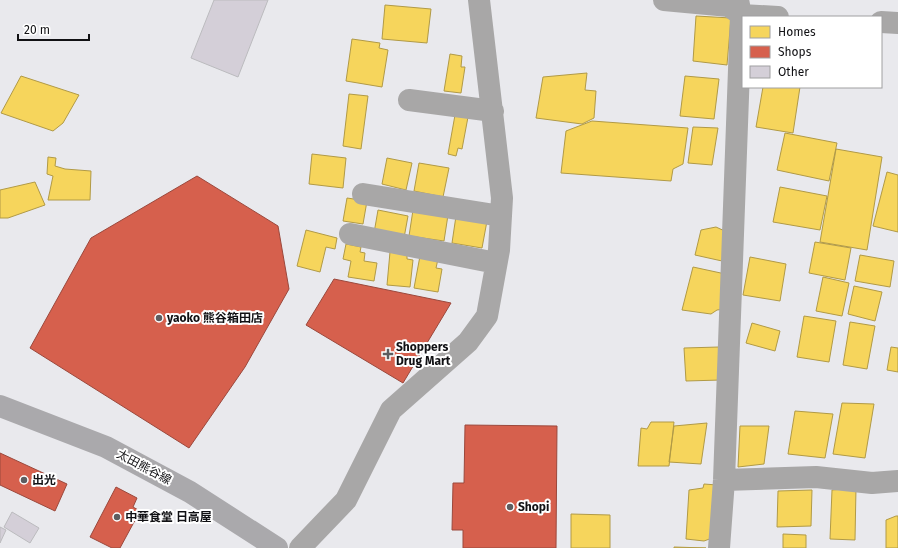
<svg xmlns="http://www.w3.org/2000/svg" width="898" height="548" viewBox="0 0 898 548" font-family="'Fira Sans','Noto Sans JP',sans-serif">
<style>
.homes{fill:#f6d55c;stroke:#b19a46}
.shops{fill:#d6604d;stroke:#9b483c}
.building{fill:#d4cfd8;stroke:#bbbbbe}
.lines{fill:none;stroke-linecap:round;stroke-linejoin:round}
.minor{stroke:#a8a7a7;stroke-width:22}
.major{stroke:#aaa9ac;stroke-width:22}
.poi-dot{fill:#5d5d60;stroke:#fff;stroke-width:1.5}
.labels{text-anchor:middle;stroke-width:4;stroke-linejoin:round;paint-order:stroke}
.poi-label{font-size:12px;font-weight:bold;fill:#111114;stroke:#fff;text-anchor:start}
.street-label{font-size:12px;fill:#111114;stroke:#fff}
</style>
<rect width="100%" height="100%" fill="#e9e9ed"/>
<path class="homes" d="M385,5l46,4 -4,34 -45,-4z
M696,16l35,2 -4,47 -34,-4z
M352,39l28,4 -1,5 9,2 -6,37 -36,-6z
M450,54l12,2 -1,11h4l-4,26 -17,-2z
M587,73l-2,17 11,1 -2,27 -12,6 -46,-6 7,-41z
M21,76l58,19 -16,28 -10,8 -52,-18z
M685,76l34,3 -5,40 -34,-3z
M763,87h37l-7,46 -37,-6z
M349,94l19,2 -7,53 -18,-3z
M455,115l13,2 -6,32 -4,-1 -2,8 -8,-2z
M592,121l96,7 -5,36 -10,5 -2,12 -110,-8 5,-42z
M693,127l25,1 -6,37 -24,-2z
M785,133l52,10 -8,38 -52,-11z
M836,149l46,8 -15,93 -47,-8z
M312,154l34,4 -3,30 -34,-4z
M48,157l8,1 -1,8 10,3 26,2 -1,29h-42l5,-24 -6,-2z
M387,158l25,5 -6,27 -24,-6z
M419,163l30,5 -6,29 -29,-6z
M887,172l11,3v57l-25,-6z
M35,182l10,23 -37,13h-8v-28z
M780,187l47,9 -7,34 -47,-8z
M347,198l20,3 -4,23 -20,-3z
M378,210l30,6 -4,22 -30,-5z
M413,210l35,5 -4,26 -35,-5z
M456,216l31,5 -5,27 -30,-5z
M716,227l13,6 -7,28 -27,-6 6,-25z
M306,230l31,8 -2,11 -9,-2 -6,25 -23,-6z
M815,242l36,6 -6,32 -36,-7z
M346,244l15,3 -1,5 5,1 -1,8 13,2 -3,18 -26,-4 3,-16 -8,-2z
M390,252l17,1v6l6,1 -3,27 -23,-2z
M860,255l34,6 -4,26 -35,-6z
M420,256l18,3 -2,9 6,1 -4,23 -24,-4z
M750,257l36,7 -6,37 -37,-6z
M693,267l37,8 -5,34 -8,1 -6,4 -29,-4z
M823,277l26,6 -7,33 -26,-5z
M854,286l28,6 -7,29 -27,-7z
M804,316l32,5 -7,41 -32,-5z
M850,322l25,4 -8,43 -24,-4z
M752,323l28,8 -5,20 -29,-8z
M719,347l2,33 -35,1 -2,-33z
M891,347l7,1v24l-11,-2z
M842,403l32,1 -9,54 -32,-4z
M795,411l38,3 -8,44 -37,-4z
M651,422h23l-5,44h-31l3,-38 6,1z
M707,423l-6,41 -32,-2 5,-36z
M740,426h29l-5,38 -26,3z
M704,484l13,1 -2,52 -11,4 -18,-2 3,-49 14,-2z
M856,488l-1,52 -25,-1 2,-49z
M812,490l-1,36 -34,1 1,-36z
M571,514l39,1v33h-39z
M896,516h2v32h-12v-28z
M783,534l23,1v13h-23z
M674,547l32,1h-32z"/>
<path class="shops" d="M197,176l81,50 11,63 -44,78 -56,81 -159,-100 61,-110z
M334,279l117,24 -48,80 -97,-58z
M465,425l92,1 -1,122h-93v-18h-11l1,-47h11z
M0,453l67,31 -12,27 -55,-26z
M116,487l21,11 -4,9 7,4 -20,37h-8l-22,-11z"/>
<path class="building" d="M214,0h54l-30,77 -47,-19z
M12,512l27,16 -9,15 -26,-16z
M0,527l6,3 -6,13z"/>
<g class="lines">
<path class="minor" d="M664,0l65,6 12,9 37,2
M881,22l17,1
M409,100l84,11
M363,194l138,22
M350,234l146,29
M724,480l92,-3 56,6 26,-2
M300,548l46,-48 45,-90 77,-68 19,-26 12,-66 3,-52 -23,-198
M719,548l5,-68 17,-465 -3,-15"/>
<path class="major" d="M0,406l106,41 84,45 87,56"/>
</g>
<g class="poi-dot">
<circle cx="159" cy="318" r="4"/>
<path d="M386 348h4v4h4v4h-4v4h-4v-4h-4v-4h4z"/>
<circle cx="24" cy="480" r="4"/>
<circle cx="510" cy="507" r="4"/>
<circle cx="117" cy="517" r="4"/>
</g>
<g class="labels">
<g class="poi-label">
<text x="167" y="322">yaoko 熊谷箱田店</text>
<text x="396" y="351">Shoppers<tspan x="396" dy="14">Drug Mart</tspan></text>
<text x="32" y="484">出光</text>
<text x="518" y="511">Shopi</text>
<text x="125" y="521">中華食堂 日高屋</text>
</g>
<g class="street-label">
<text transform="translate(144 467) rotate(28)" y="4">太田熊谷線</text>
</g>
</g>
<rect x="742" y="16" width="140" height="72" fill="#ffffff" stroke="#a0a0a1"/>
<rect x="750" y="26" width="20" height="12" fill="#f6d55c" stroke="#a0a0a1"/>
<text x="778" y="36" font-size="12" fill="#111114">Homes</text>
<rect x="750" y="46" width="20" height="12" fill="#d6604d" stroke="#a0a0a1"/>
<text x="778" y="56" font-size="12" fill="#111114">Shops</text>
<rect x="750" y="66" width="20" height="12" fill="#d4cfd8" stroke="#a0a0a1"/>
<text x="778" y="76" font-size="12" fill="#111114">Other</text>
<path d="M18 34v6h71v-6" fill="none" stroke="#111114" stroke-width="2"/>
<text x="24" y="34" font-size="12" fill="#111114" stroke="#ffffff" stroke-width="3" paint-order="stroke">20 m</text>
</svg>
